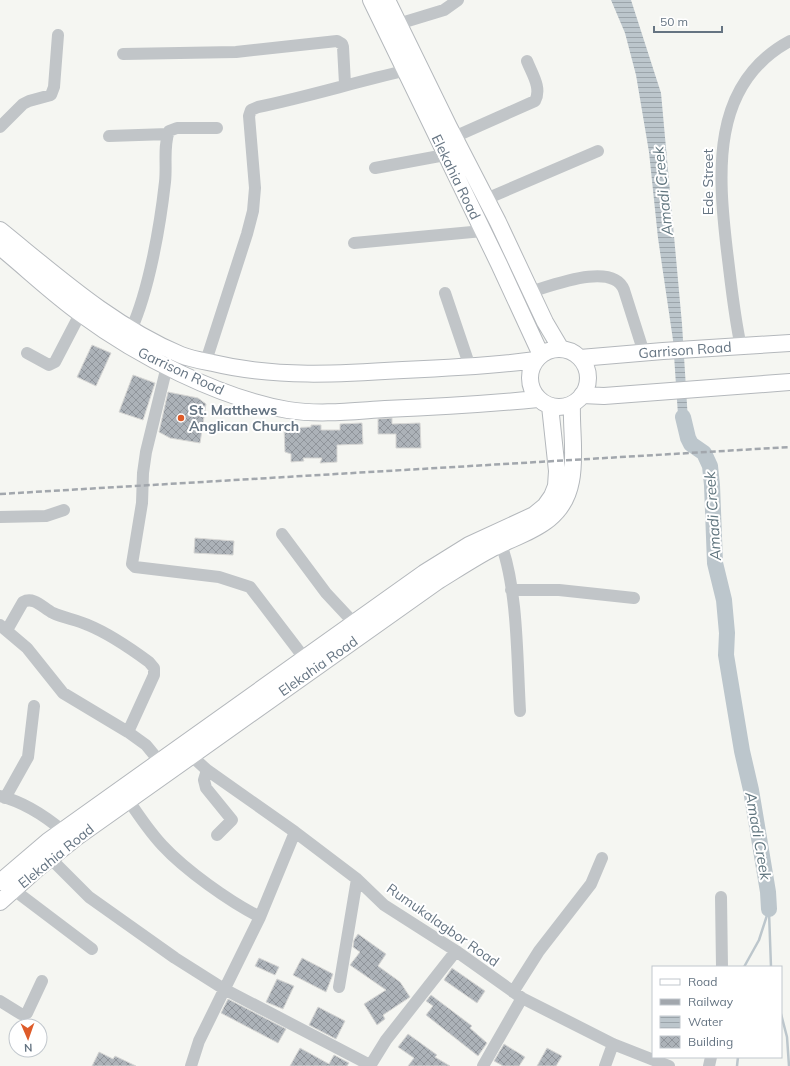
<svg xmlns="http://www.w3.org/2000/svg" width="790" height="1066" viewBox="0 0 790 1066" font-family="Mulish,sans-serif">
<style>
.water{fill:url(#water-rules)}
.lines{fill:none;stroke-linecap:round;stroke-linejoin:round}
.stream{stroke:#bcc6cc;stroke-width:2.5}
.river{stroke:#bcc6cc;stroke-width:16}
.building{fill:url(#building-cross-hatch);stroke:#d7d7d5}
.major-casing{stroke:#b4b8bc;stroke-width:18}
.minor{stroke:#c1c5c8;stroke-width:12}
.major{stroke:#fff;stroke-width:16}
.rail{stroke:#a2a7ad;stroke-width:2.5;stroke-dasharray:6 3;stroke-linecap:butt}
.poi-dot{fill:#de5b29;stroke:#fff;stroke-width:1.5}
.labels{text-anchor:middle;stroke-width:4;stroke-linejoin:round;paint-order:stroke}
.street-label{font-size:14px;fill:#657482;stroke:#fff}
.poi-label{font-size:14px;font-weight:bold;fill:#657482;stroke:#fff;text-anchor:start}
.water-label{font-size:15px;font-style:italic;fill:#61767f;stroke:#fff}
</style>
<defs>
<pattern id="water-rules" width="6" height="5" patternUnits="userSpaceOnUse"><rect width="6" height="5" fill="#bcc6cc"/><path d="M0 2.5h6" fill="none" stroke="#9ca5ab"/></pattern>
<pattern id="building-cross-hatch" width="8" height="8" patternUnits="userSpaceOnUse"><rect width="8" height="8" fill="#acb2b8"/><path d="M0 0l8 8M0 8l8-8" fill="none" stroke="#90959b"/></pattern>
</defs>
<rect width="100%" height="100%" fill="#f5f6f2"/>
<path class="water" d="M611,0h20l30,93 21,231 7,113 -3,1 -8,-23 -5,-75 -15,-102 -9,-86 -13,-77 -11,-42z"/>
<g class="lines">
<path class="stream" d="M769,912l2,55
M744,967l15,-27 10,-31
M781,1014l6,23 2,29
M737,1066l1,-9"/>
<path class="river" d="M683,417l5,21 3,6 13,9 6,13 2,19 3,78 9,37 3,33 -1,22 16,96 9,39 17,102 1,17"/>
</g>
<path class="building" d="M92,345l19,8 -15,33 -19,-9z
M133,375l22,8 -12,37 -24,-8z
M168,392l30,6 8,6 -6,39 -30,-5 -11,-6z
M392,418v6l28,-1 1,25h-25v-14h-18v-15z
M362,423l1,21 -26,1v17l-17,1 2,-5h-19l1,3 -13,1v-8l-6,-2 -1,-24 27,-1v-2h10v5h19v-6z
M195,538l39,3 -1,14 -39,-2z
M358,934l28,20 -8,12 22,16 10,15 -27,18 2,4 -8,6 -13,-21 22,-14 -36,-25 10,-13 -7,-5 1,-7z
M259,958l20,9 -4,8 -20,-9z
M302,958l31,16 -7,18 -33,-17z
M452,968l33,23 -8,12 -33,-23z
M277,979l17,7 -11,23 -17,-7z
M431,995l41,31 -2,2 17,15 -9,13 -52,-41 7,-9 -7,-5z
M228,999l58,30 -8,14 -57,-30z
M318,1007l27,14 -9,18 -27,-14z
M408,1034l29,21 -2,2 15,9h-42l6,-8 -16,-11z
M504,1044l21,13 -6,9h-16l-9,-5z
M300,1048l29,16 5,-9 15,8 -2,3h-57z
M547,1048l15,8 -6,10h-19z
M99,1052l14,7 2,-3 21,10h-44z"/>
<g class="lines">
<defs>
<path id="major" d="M371,0l128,264 42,91
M387,0l62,127 49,95 47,100 16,27
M0,230c57,46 112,96 181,125 10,4 22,6 32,8 62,15 127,11 190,7 45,-2 89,-4 133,-10
M0,247c27,22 53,47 81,67 57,42 138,84 207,96 32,5 65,1 97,-1 51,-2 102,-5 153,-10
M530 378a29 29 0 1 1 58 0a29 29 0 1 1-58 0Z
M580,358l83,-7 127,-8
M582,395l22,1 186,-14
M0,882l48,-41 376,-268 45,-28 65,-30 11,-9 7,-10 4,-10 1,-15 -7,-65
M0,902l37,-33 40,-32 361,-256c18,-11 36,-23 55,-33 34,-17 70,-24 78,-67 5,-25 0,-52 1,-76"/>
</defs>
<use href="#major" class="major-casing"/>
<path class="minor" d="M398,24l46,-14 14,-10
M123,54l113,-2 101,-11 5,3 1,3 2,37
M0,127l23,-23 6,-3 22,-6 3,-8 4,-52
M109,136l59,-2
M454,137l81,-36c7,-13 -3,-27 -8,-40
M375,168l70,-13
M486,199l112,-48
M354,243l129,-12
M530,292c21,-6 83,-31 94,-2l20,63
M445,293l25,74
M131,330c18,-40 29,-103 34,-148 2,-17 -2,-35 4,-51l8,-3h40
M741,347c-7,-32 -10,-64 -14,-96 -9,-77 -17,-167 63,-210
M27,353l22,12 6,-3 25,-48
M206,361l41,-127 6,-23 2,-23 -6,-72 2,-6 7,-3c49,-10 97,-25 146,-36
M167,366l-21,86 -3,21 -1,30 -10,61 3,3 84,10 31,10 55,72
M0,517l46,-1 18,-6
M282,534l44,59 28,30
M501,544c17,46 16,117 19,167
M511,590h48l75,8
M0,625l27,23 36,45 65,39 18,13 19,23
M7,630l16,-28c11,-6 20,6 30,11 11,5 24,7 35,12 22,9 42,23 61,37l5,6v7l-26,57
M185,750l22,20 88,62 62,47 27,26 72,46 66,47 91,46 56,22
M207,770l-3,10 2,8 26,32 -15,15
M0,796c24,6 44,19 63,35
M5,798l23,-41 6,-51
M129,801c10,15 21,31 33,44 23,25 68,57 98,72
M50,858l39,39 86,61 49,31 146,76
M14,890l78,59
M721,897l1,70
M339,987l18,-108
M513,992l26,-41 52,-67 11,-26
M0,1001l21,13 6,-1 15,-32
M191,1066l8,-25 61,-124 35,-85
M370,1066l16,-26 70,-89
M483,1066l39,-68
M605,1066l8,-22
M709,1066l2,-9"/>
<use href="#major" class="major"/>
<path class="rail" d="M0,494l790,-47"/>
</g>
<circle class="poi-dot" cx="181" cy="418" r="4"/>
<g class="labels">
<g class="street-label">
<text transform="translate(456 177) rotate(64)" y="5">Elekahia Road</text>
<text transform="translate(708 182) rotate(-90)" y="5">Ede Street</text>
<text transform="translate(685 350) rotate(-4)" y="5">Garrison Road</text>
<text transform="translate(181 371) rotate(25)" y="5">Garrison Road</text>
<text transform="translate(318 666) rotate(-35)" y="5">Elekahia Road</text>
<text transform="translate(56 856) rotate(-39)" y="5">Elekahia Road</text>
<text transform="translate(443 925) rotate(35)" y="5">Rumukalagbor Road</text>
</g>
<g class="poi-label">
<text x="189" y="415">St. Matthews<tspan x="189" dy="16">Anglican Church</tspan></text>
</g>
<g class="water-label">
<text transform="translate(663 191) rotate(-96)" y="5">Amadi Creek</text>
<text transform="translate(713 516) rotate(-94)" y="5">Amadi Creek</text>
<text transform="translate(758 836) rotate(80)" y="5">Amadi Creek</text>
</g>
</g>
<rect x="652" y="966" width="130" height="92" fill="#ffffff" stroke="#c1c7cd"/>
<rect x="660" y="979" width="20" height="6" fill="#ffffff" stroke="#c1c7cd"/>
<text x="688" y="986" font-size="12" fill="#657482">Road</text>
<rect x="660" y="999" width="20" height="6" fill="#a2a7ad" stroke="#c1c7cd"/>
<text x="688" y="1006" font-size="12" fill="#657482">Railway</text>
<rect x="660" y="1016" width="20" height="12" fill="url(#water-rules)" stroke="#c1c7cd"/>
<text x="688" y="1026" font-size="12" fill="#657482">Water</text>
<rect x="660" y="1036" width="20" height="12" fill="url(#building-cross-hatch)" stroke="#c1c7cd"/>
<text x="688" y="1046" font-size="12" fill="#657482">Building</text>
<g transform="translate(28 1038) rotate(178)"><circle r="19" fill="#ffffff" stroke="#c1c7cd"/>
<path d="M0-3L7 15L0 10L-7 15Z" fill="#de5b29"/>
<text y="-6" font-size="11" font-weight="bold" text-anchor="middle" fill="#657482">N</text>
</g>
<path d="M654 26v6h68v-6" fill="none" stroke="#657482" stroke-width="2"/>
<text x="660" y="26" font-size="12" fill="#657482" stroke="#ffffff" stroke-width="3" paint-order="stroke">50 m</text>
</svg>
